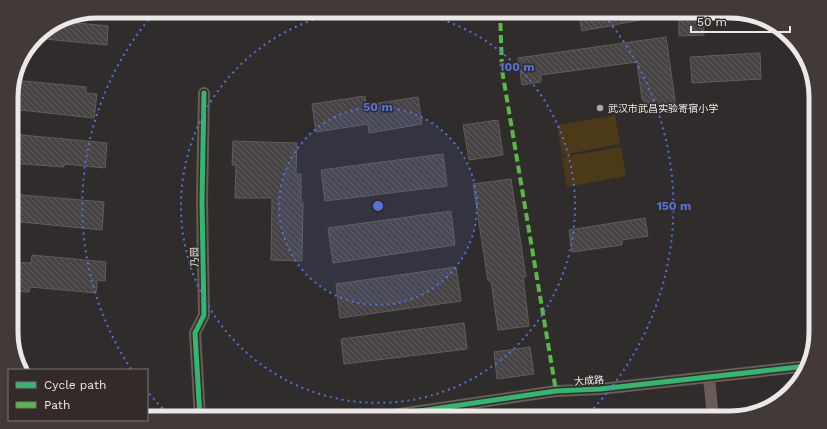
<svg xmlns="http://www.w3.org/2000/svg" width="827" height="429" viewBox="0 0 827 429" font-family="'Work Sans','Noto Sans SC',sans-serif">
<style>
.pitch{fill:#4c3918}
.building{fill:url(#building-back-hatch);stroke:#605d5d}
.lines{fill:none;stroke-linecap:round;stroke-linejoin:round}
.minor{stroke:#675c56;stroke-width:12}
.quiet{stroke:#58b947;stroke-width:4;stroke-dasharray:8 4;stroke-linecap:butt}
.cycleway-casing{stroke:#322b2a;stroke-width:8}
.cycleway{stroke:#33b770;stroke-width:5}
.ring{fill:none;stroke:#5174dc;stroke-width:2;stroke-dasharray:2 4}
.poi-dot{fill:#aba6a6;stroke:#322b2a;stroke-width:1.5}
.labels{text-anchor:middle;stroke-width:3;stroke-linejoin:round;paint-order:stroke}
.poi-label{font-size:10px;fill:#ede8e8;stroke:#322b2a;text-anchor:start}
.street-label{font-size:10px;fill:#ede8e8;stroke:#322b2a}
.rim{fill:none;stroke:#ede8e8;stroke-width:5}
.centre{fill:#5174dc;stroke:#322b2a;stroke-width:2}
.ring-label{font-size:12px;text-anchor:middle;font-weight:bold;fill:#5174dc;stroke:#322b2a;stroke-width:3;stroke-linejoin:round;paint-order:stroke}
</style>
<defs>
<pattern id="building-back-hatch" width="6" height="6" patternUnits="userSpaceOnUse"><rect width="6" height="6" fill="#474344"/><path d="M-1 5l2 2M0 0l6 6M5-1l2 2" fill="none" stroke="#625e5f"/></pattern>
</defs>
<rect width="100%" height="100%" fill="#302c2c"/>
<path class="pitch" d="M615,115l5,29 -58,11 -5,-30z
M621,147l5,29 -59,11 -5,-30z"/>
<path class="building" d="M578,11h84v5l-80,15z
M679,11h24l1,24 -25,1z
M58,21l50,5 -1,19 -72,-7 5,-6z
M666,37l10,70 -19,3v-5l-12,-2 -3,-4 -5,-37 -96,13v7l-19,3 -4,-27z
M760,53l1,26 -69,4 -2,-26z
M14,80l72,7v6l11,1 -3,24 -83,-9v-18z
M365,96l1,9 52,-8 4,27 -53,9 -1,-9 -52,8 -4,-28z
M498,120l5,35 -34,5 -6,-35z
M11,134l96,9 -2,25 -41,-4v3l-53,-4z
M233,141l64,2 -1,31h5v28h2l-1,59 -31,-1 1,-62h-37l1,-33h-4z
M443,154l4,32 -122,15 -4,-31z
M511,179l15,98h-3l6,49 -31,4 -7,-49h-3l-15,-97z
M11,194l93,8 -2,28 -91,-9z
M451,211l4,34 -122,18 -5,-35z
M645,218l3,18 -26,4v5l-50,7 -3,-22z
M32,255l74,7 -1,19 -8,-1 -1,13 -66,-6 -1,5 -17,-1v-29l19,1z
M456,267l5,34 -121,17 -4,-34z
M464,323l3,26 -123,15 -3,-25z
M530,347l4,27 -37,5 -3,-27z"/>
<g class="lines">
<path class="minor" d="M709,377l4,41
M200,418l-5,-85 9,-18 -2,-113 2,-109
M372,418l184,-27 44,-2 208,-23"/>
<path class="quiet" d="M500,11l2,59 54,321"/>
<defs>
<path id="cycleway" d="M200,418l-5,-85 9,-18 -2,-113 2,-109
M372,418l184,-27 44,-2 208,-23"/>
</defs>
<use href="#cycleway" class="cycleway-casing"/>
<use href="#cycleway" class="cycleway"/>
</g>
<circle cx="378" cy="206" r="99" fill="#5174dc" fill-opacity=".12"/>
<g class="ring">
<circle cx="378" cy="206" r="99"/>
<path d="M407 11A197 197 0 1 1 349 11"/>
<path d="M171 417A296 296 0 0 1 148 392M131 369A296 296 0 0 1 155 12M601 12A296 296 0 0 1 585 417"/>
</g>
<circle class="poi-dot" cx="600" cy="108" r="4"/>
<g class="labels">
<g class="poi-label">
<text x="608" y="112">武汉市武昌实验寄宿小学</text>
</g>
<g class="street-label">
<text transform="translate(194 257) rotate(-91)" y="4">乃园</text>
<text transform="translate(589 380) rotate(-4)" y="4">大成路</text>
</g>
</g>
<path d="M0 0H827V429H0ZM97 18H730A79 79 0 0 1 809 97V332A79 79 0 0 1 730 411H97A79 79 0 0 1 18 332V97A79 79 0 0 1 97 18Z" fill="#413a39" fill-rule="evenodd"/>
<path class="rim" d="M97 18H730A79 79 0 0 1 809 97V332A79 79 0 0 1 730 411H97A79 79 0 0 1 18 332V97A79 79 0 0 1 97 18Z"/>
<circle cx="378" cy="206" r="6" class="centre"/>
<g class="ring-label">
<text x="517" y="71">100 m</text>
<text x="378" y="111">50 m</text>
<text x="674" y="210">150 m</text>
</g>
<rect x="8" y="369" width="140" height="52" fill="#322b2a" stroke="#7d7776"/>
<rect x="16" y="382" width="20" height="6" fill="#33b770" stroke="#7d7776"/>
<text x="44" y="389" font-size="12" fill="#ede8e8">Cycle path</text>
<rect x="16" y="402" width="20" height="6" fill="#58b947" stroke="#7d7776"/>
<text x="44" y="409" font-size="12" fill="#ede8e8">Path</text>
<path d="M691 26v6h99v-6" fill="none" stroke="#ede8e8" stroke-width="2"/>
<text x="697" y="26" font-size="12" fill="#ede8e8" stroke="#322b2a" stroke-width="3" paint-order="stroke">50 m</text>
</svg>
